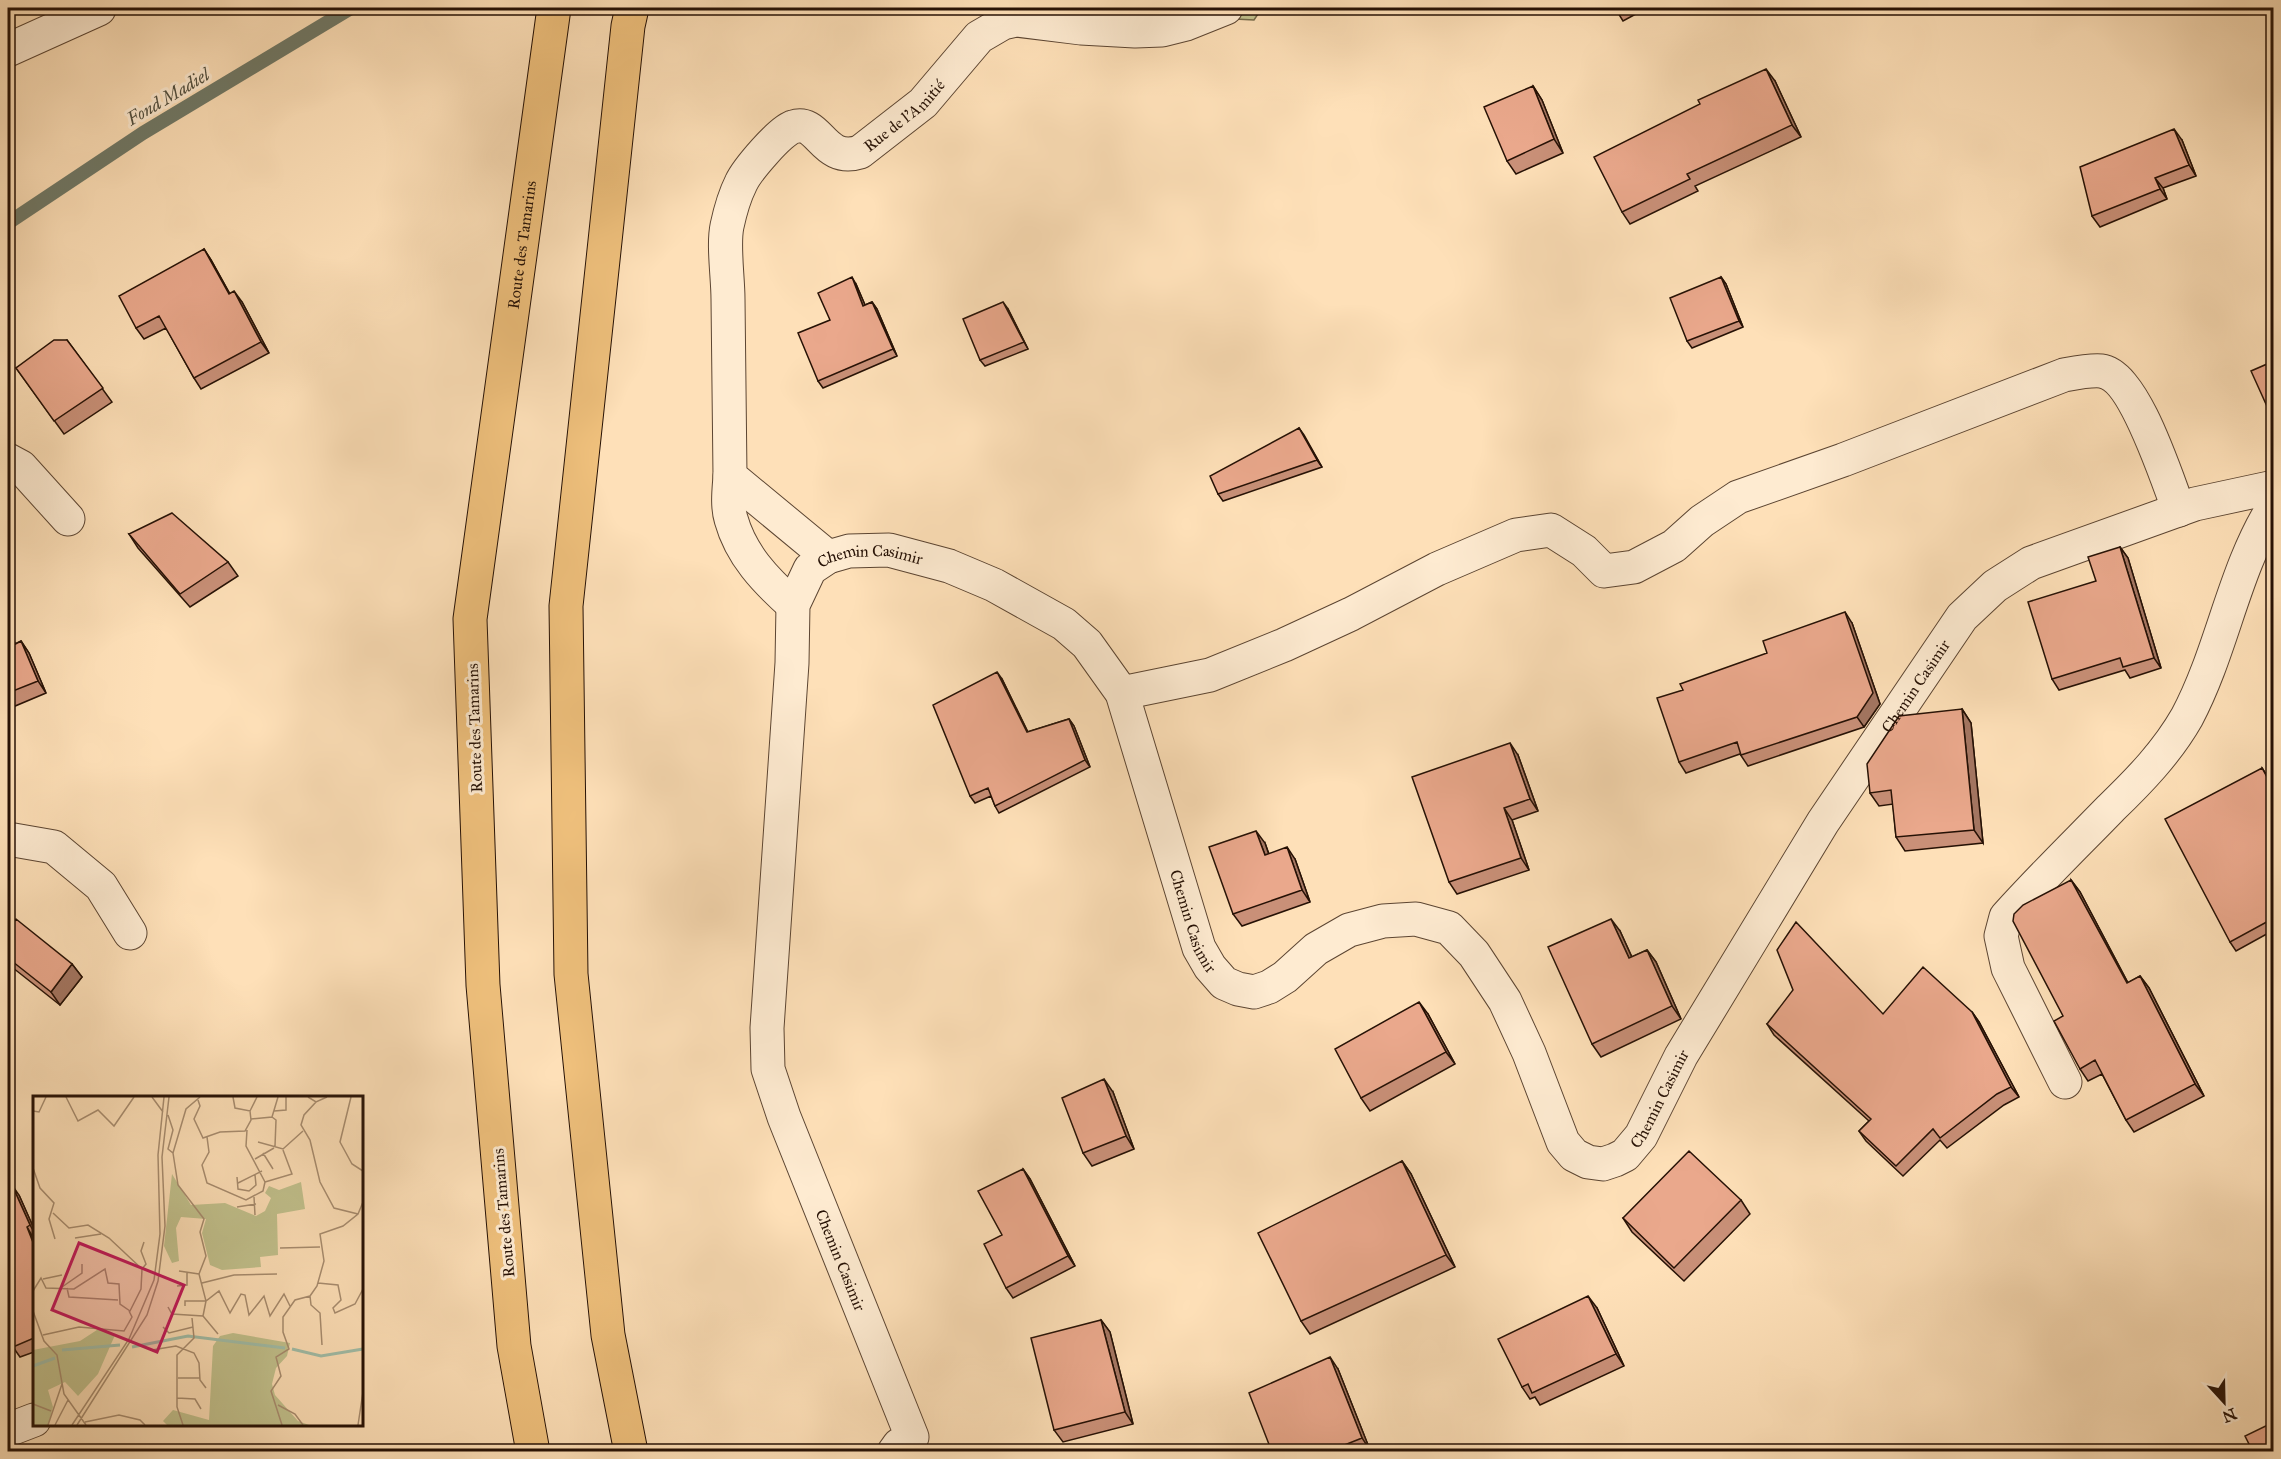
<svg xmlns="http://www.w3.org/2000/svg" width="2281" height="1459" viewBox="0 0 2281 1459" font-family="'IM FELL Great Primer',serif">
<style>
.green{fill:#c2c28e;stroke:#746a4a;stroke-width:1.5}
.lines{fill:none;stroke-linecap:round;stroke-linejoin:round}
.stream{stroke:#707967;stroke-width:14}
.minor-casing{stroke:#5c4532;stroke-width:35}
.highway-casing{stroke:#261105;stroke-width:35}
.minor{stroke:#feebd1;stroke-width:33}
.highway{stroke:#efc07c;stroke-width:33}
.wall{fill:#c99078;stroke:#261105;stroke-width:1.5}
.shaded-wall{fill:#a47662;stroke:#261105;stroke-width:1.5}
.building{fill:#eaa88c;stroke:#261105;stroke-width:1.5}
.labels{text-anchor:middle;stroke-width:6;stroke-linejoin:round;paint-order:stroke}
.street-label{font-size:16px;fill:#261105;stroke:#feebd1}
.water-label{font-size:18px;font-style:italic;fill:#514e3e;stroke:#feebd1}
.inset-river{fill:none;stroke:#a1bea9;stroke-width:3}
.inset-road{fill:none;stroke:#a88d70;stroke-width:1.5}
.view{fill:#c2185b;fill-opacity:0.15;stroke:#c2185b;stroke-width:3}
.inset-edge{fill:none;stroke:#261105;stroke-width:3}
</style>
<rect width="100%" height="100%" fill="#fee0b8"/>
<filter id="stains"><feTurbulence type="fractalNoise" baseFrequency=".00333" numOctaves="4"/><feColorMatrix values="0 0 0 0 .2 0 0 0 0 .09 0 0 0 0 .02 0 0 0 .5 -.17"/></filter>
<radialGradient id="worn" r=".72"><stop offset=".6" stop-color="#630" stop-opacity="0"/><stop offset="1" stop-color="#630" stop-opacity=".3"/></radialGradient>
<path class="green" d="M1017,8h245l-8,12z"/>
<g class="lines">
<path class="stream" d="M8,223l135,-90 208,-125"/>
<defs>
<g id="minor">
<path d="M8,50l91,-41"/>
<path d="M8,460l13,7 47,52"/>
<path d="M730,476c-1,14 -3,30 1,43 10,36 34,61 62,86"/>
<path id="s1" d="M828,557l-98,-81c-1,-59 -1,-118 -2,-177 0,-21 -5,-54 -1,-73 3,-14 8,-31 14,-43 6,-13 40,-53 52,-56 27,-9 29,37 67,25l63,-49 56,-66 24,-14 13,-3 65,8 54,3 27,-1 24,-6 40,-16"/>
<path d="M1122,693l88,-18 74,-30 67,-31 86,-45 79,-34 35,-5 33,21 20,20 30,-4 40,-21 28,-25 36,-24 105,-37 221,-85c11,-2 26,-5 37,-4 34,4 66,109 78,139"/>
<path d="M8,839l46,8 47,39 29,47"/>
<path d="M2065,1082l-57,-114 -7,-32 5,-19c34,-38 70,-73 105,-109 29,-28 56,-56 76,-91 36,-68 46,-146 87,-211"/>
<path d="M8,1430l26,-10"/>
<path id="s2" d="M894,1452l5,-7 13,-8 -128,-320 -16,-48 -1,-41 25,-365 1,-58 17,-36 18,-12 21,-6 40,-1 60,16 45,19 70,39 23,20 35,49 77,255 11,19 14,16 14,6 16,3 15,-5 16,-10 31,-28 33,-19 34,-9 33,-2 33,9 25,26 31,47 24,52 34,89 11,13 14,7 15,2 12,-4 10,-5 16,-19 40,-80 142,-234 139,-205 33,-31 36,-23 164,-59 79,-17"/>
</g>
<g id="highway">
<path id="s3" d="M533,1452l-19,-106 -31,-361 -13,-366 84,-611"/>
<path d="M631,1452l-23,-117 -37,-361 -5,-368 62,-580 4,-18"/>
</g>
</defs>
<use href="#minor" class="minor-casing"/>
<use href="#highway" class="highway-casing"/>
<use href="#minor" class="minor"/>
<use href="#highway" class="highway"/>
</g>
<path class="wall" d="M1615,8h32l-24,13z
M1775,81l26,56 -106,49 3,5 -68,33 -8,-12z
M1533,86l9,14 21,53 -47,21 -9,-13z
M2182,140l14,36 -33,12 4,11 -67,28 -8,-11z
M204,249l7,11 19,34 12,8 27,51 -68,36 -7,-11 -28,-50 -22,11 -8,-11z
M1721,277l5,7 17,43 -51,21 -5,-7z
M856,284l9,21 7,-3 5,7 20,47 -74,32 -5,-7 12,-61z
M1008,309l20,40 -43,17 -5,-6z
M67,340l45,62 -48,32 -48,-66z
M2274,361v57l-4,-5z
M1299,428l23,39 -99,34 -5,-7z
M129,534l99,28 10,14 -48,31 -52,-59z
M2120,547l8,11 33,110 -31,10 -5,-8 -66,20 -7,-11 44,-98z
M1852,623l28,81 -16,23 -116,39 -8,-12 -54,19 -7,-11 4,-72z
M8,626l7,18 6,-3 8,12 17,40 -38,16z
M1002,679l26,53 41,-13 5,7 16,41 -91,46 -4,-7 -4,-10 -16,7 -5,-7z
M1962,709l9,14 12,120 -78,8 -9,-14 -3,-33 -14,2 -9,-13z
M1518,755l20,56 -26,9 17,50 -72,24 -8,-12z
M2262,768l12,19v143l-38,21 -6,-9z
M1265,843l4,11 26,5 15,43 -68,24 -9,-12z
M2071,880l9,12 48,91 12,-7 9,12 55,108 -70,36 -8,-12 -24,-46 -14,7 -8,-12z
M8,931l64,33 10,13 -22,28 -52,-41z
M1620,931l12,26 15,-7 9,12 25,57 -80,38 -9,-13z
M1972,1012l7,10 40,75 -15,8 -57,43 -7,-8 -37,36 -37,-35 -7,-10 10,-10 -95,-86 -7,-11 116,-10z
M1428,1014l27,50 -85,47 -9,-13z
M1113,1092l21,57 -42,17 -9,-13z
M1402,1161l9,13 44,93 -145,67 -9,-13z
M1023,1169l7,10 45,87 -62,32 -7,-10 -4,-53z
M19,1195l15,34v123l-14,5 -7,-10z
M1741,1200l9,14 -66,67 -52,-49 -9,-14z
M1597,1308l27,58 -84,39 -5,-8 -5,2 -8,-12z
M1101,1320l9,12 23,92 -70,18 -9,-12z
M1338,1369l32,81 -5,2h-93z"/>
<path class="shaded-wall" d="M1766,69l9,12 26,56 -9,-12z
M1533,86l9,14 21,53 -9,-14z
M2174,129l8,11 14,36 -7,-11z
M2155,178l8,10 4,11 -7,-10z
M204,249l7,11 25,45 -7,-11z
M852,277l4,7 12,28 -5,-6z
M1721,277l5,7 17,43 -4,-6z
M234,291l8,11 27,51 -8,-11z
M872,302l5,7 20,47 -4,-7z
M1003,302l5,7 20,40 -4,-7z
M1299,428l5,7 18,32 -5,-7z
M2120,547l8,11 33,110 -7,-10z
M1845,612l7,11 28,81 -16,23 -7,-10z
M8,626l13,32 -9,-12 -4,-12z
M21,641l8,12 17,40 -8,-12z
M997,672l5,7 29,60 -4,-7z
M1962,709l9,14 12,120 -9,-13z
M1069,719l5,7 16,41 -5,-7z
M1510,743l8,12 20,56 -8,-12z
M2262,768l12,19v3z
M1504,808l8,12 17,50 -8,-12z
M1256,831l9,12 8,24 -8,-12z
M1287,847l8,12 15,43 -8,-12z
M2071,880l9,12 55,104 -8,-13z
M1611,919l9,12 18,40 -9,-13z
M1647,950l9,12 25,57 -9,-13z
M72,964l10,13 -22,28 -9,-13z
M2140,976l9,12 55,108 -9,-12z
M1419,1002l9,12 27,50 -9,-12z
M1972,1012l7,10 40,75 -8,-10z
M1104,1079l9,13 21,57 -8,-13z
M1402,1161l9,13 44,93 -9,-12z
M1023,1169l7,10 45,87 -7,-10z
M12,1185l7,10 15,34v3l-4,-7z
M27,1227l7,12v6z
M1588,1296l9,12 27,58 -8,-12z
M1101,1320l9,12 23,92 -8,-12z
M1330,1357l8,12 32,81 -8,-12z"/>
<path class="building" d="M1615,8h16l-12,6z
M1766,69l26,56 -105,49 3,5 -68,33 -28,-55 106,-53 -2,-4z
M1533,86l21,53 -47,22 -23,-54z
M2174,129l15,36 -34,13 5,11 -68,27 -12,-49z
M204,249l25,45 5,-3 27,51 -67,36 -35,-62 -23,12 -17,-32z
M852,277l11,29 9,-4 21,47 -75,32 -20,-48 32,-13 -12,-27z
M1721,277l18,44 -52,20 -17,-43z
M1003,302l21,40 -44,18 -17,-41z
M54,340h13l36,48 -49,33 -38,-53z
M2274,361v50l-4,2 -19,-42z
M1299,428l18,32 -99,34 -8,-18z
M172,513l56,49 -48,32 -51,-60z
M2120,547l34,111 -31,9 -3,-9 -68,21 -24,-77 68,-21 -8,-24z
M1845,612l28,81 -16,24 -116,38 -4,-13 -58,20 -22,-64 26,-8 -3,-6 87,-31 -4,-12z
M8,634l4,12 9,-5 17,40 -30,12z
M997,672l30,60 42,-13 16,41 -90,46 -7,-18 -18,8 -37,-91z
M1962,709l12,121 -78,7 -5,-47 -21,3 -3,-29 32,-48z
M1510,743l20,56 -26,9 17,50 -72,24 -37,-105z
M2262,768l12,22v128l-44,24 -65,-123z
M1256,831l9,24 22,-8 15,43 -69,24 -24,-67z
M2071,880l56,103 13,-7 55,108 -69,36 -31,-60 -15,9 -26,-48 9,-5 -50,-95 1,-7 9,-9z
M16,919l56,45 -21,28 -43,-34v-27z
M1611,919l18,39 18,-8 25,56 -80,38 -44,-97z
M1796,922l87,92 40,-47 49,45 39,75 -14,7 -57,44 -7,-9 -37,37 -37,-35 12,-12 -104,-95 26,-34 -16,-40z
M1419,1002l27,50 -85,46 -26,-49z
M1104,1079l22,57 -43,17 -21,-55z
M1689,1151l52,49 -67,68 -51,-50z
M1402,1161l44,94 -145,66 -43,-88z
M1023,1169l45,87 -62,32 -22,-44 18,-9 -24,-44z
M12,1185l18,40 -3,2 7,18v93l-21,9 -5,-13v-25l6,-3 -6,-15v-105z
M1588,1296l28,58 -84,39 -4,-9 -6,3 -24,-48z
M1101,1320l24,92 -71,18 -23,-92z
M1330,1357l32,81 -35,14h-55l-23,-59z
M2274,1422v30h-21l-8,-16z"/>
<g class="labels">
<g class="street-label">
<text dy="6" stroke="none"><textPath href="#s1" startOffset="634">Rue de l'Amitié</textPath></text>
<text dy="6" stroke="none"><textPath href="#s3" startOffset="1214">Route des Tamarins</textPath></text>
<text dy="6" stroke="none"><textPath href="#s2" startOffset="988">Chemin Casimir</textPath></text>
<text dy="6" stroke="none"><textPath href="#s2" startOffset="2716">Chemin Casimir</textPath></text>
<text transform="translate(474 728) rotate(-92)" y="6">Route des Tamarins</text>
<text dy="6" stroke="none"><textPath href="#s2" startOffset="1528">Chemin Casimir</textPath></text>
<text dy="6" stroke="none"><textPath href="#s2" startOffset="2230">Chemin Casimir</textPath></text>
<text transform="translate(503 1213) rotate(-95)" y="6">Route des Tamarins</text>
<text transform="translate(841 1260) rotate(68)" y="6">Chemin Casimir</text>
</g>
<g class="water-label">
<text transform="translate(168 97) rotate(-31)" y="6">Fond Madiel</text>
</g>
</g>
<g transform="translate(33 1096)">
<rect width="330" height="330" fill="#fee0b8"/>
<path d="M139,78l19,31 34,-2 31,13 9,-5 6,-13 -6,-5 4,-7 10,4 22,-8 4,27 -28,5 1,41 -18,2 1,10 -39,3 -12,-5 -8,-32 4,-14 -25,-2 -5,11 3,33 -7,2 -8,-17zM67,232l15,7 -17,39 -20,22 -13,-14 -17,8 5,17 -5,18h-15v-75l47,-9zM200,237l57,10 -3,13 -11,12 -4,16 3,11 23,26 11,4h-142l-4,-4 10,-11 36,10 4,-74 7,-10z" fill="#c2c28e"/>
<path class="inset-river" d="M99,251l56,-11 97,12M259,253l29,7 42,-7M29,254l58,-5M0,270l22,-8"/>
<path class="inset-road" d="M33,1l12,24 20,-11 16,16 20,-29M119,1l11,15M200,1l2,11 15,3 7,-14M275,1l8,5 11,-5M318,1l-11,45 12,22 11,7M165,4l2,6 -6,13 9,19 17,-6 25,-1 6,-11 -1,-9M283,6l-12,13 -3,10 9,15 10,42 14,26 24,6M0,15l6,1 7,-15M241,15l12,-1v-13M135,19l5,15 -5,19 5,4 13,-44 14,-12M239,21l4,3 -1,26M218,23l21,-2 6,-20M174,41l2,15 -7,13 5,18 39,17 17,-9 2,-9 -19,-36 1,-16M225,46l25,7 20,-18M140,57l5,32 26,34 -4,13 6,24 -7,18 7,27 -3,15M230,57l10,16M222,63l19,-11M0,72l7,20 14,15 -5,16 6,20M204,81l1,12 11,2 7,-6 -1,-10M232,86l27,-8 -9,-24M205,87l24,-12M221,101l1,18M204,111l19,-3M20,117l16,15 19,-3 21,13 33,31M42,142l26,-4M247,152l40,-1M146,175l20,3M10,183l19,-4M169,187l32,-8 43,-1M285,187l20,2 3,15 -8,8 2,5 20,-9 8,-15M144,190l10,-1v-13M29,191l20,-14v-9M34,192l2,9 49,3M0,195l8,-13 5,10 28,1 31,-20 3,14 11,1 1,20 10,7 11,-22 1,-20 4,-5 -5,-13 3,-9M277,200l1,9 9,8 2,32M152,210v-5h21l13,-10 11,22 11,-19 4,1 4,20 15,-19 6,20 14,-22 6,12M135,211l4,7 31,2 15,18M0,215l11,30 13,14 7,39 22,31M130,231l6,6 24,-6M10,239l36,-8 45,4 8,-14 -3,-6M119,254l24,-4 18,7 5,10 1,17 6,8M145,282h22M144,302l18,1 6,10M0,308l18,7M245,309l17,9 8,11M52,326l34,-7 21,5 5,5M15,329l14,-41M22,329l13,-25M39,329l57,-86 25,-59 6,-46 -2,-79 6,-58M44,329l70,-110 11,-34 7,-55 -3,-69 7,-60M150,329l-6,-18v-52l17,-17 -2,-20M249,329l-11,-34 10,-15 -5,-19 13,-8 -6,-17v-15l12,-17 15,-4 7,-10 7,-25 -4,-27 23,-8 15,-12 5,-12M325,329l5,-33"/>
<path class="view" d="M46,147l105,42 -27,67 -105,-42z"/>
<rect width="330" height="330" class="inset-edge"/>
</g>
<rect width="2281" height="1459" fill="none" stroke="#fee0b8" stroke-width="30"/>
<rect x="9" y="9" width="2263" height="1441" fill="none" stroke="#261105" stroke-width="3"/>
<rect x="15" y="15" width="2251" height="1429" fill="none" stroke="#261105" stroke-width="1.5"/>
<g transform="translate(2224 1402) rotate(158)" stroke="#feebd1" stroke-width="4.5" paint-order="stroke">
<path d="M0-4.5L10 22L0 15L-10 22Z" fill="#261105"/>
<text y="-9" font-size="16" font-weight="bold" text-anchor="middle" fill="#261105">N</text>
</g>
<rect width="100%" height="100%" filter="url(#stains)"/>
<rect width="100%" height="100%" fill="url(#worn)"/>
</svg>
